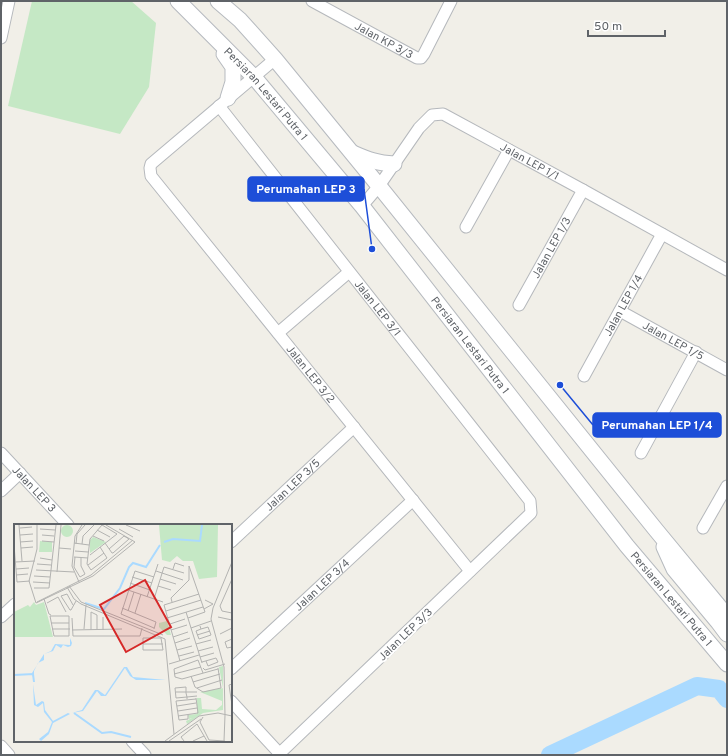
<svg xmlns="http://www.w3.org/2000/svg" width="728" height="756" viewBox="0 0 728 756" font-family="Overpass,sans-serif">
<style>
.green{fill:#c5e8c5}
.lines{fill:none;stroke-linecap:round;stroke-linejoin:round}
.river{stroke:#aadaff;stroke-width:18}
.street-casing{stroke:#b5b8bc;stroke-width:13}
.secondary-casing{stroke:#b6babf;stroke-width:17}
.street{stroke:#fff;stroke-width:11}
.secondary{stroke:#fff;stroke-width:15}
.labels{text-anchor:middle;stroke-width:4;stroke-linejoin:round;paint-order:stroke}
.street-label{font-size:11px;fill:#5f6368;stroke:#fff}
.inset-river{fill:none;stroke:#aadaff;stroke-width:2}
.inset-road{fill:none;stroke:#b3b3b1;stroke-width:1}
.view{fill:#d62828;fill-opacity:0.15;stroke:#d62828;stroke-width:2}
.inset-edge{fill:none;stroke:#5f6368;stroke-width:2}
.leader{fill:none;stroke:#1d4ed8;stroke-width:1.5}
.callout-dot{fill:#1d4ed8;stroke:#fff;stroke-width:1.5}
.callout{fill:#1d4ed8;stroke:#1d4ed8;stroke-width:1.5}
.callout-label{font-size:12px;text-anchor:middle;font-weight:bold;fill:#fff}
</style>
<rect width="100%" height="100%" fill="#f1efe8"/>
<path class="green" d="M32,1h99l25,22 -7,64 -29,47 -112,-28z"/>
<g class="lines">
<path class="river" d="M550,755l147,-69 22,3 8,10"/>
<defs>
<g id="street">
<path id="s1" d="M312,1l105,57h4l3,-4 27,-53"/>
<path d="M1,38l8,-37"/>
<path id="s2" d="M275,59l-124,105 -1,4 1,8 319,395"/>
<path id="s3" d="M219,106l311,395 1,12 -253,242"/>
<path id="s4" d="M362,206l17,-20 40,-58 13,-13 11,-1 140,76 144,80"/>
<path d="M466,227l43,-77"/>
<path id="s5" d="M519,305l64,-115"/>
<path id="s6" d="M620,311l107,59"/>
<path d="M278,333l71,-61"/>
<path id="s7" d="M584,376l78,-142"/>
<path id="s8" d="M1,453l67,72"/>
<path d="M641,453l55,-101"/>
<path d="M1,491l19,-18"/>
<path d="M703,528l24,-42"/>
<path id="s9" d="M231,542l123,-115"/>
<path d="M1,617l14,-13"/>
<path id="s10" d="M231,669l182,-169"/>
<path d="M231,701l49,53"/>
<path d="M132,741l13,14"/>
<path d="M1,746l8,9"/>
</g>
<g id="secondary">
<path id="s11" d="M178,1l76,76 108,129 265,340 100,118"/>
<path d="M218,1l22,19 35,39 104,127 277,344 71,86"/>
<path d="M224,54l9,13v15l-5,16"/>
<path d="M353,153c16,7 24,10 41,11"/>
<path d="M664,547l10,22 44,53 9,12"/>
</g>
</defs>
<use href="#street" class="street-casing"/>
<use href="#secondary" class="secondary-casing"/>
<use href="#street" class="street"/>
<use href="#secondary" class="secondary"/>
</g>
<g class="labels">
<g class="street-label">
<text dy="4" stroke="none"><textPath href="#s1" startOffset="82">Jalan KP 3/3</textPath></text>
<text dy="4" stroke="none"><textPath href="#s11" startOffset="128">Persiaran Lestari Putra 1</textPath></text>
<text dy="4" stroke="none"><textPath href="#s4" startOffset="225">Jalan LEP 1/1</textPath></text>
<text dy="4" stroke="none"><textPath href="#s5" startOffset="66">Jalan LEP 1/3</textPath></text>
<text dy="4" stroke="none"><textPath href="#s7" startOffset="81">Jalan LEP 1/4</textPath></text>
<text dy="4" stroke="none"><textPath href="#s3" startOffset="257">Jalan LEP 3/1</textPath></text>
<text dy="4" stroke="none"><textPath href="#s6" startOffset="61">Jalan LEP 1/5</textPath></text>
<text dy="4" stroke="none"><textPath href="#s11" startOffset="452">Persiaran Lestari Putra 1</textPath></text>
<text dy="4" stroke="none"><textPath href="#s2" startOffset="429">Jalan LEP 3/2</textPath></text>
<text dy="4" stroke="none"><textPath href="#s9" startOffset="84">Jalan LEP 3/5</textPath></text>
<text dy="4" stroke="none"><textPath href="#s8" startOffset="49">Jalan LEP 3</textPath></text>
<text dy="4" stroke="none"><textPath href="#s10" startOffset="124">Jalan LEP 3/4</textPath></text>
<text dy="4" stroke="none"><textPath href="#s11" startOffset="776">Persiaran Lestari Putra 1</textPath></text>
<text transform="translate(405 634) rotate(-44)" y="4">Jalan LEP 3/3</text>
</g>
</g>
<g transform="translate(14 524)">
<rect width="218" height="218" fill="#f1efe8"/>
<path d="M145,1h59l-1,52 -18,2 -6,-18h-10l-6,-5 -7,6 -8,-2zM47 7a6 6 0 1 1 12 0a6 6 0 1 1-12 0ZM79,13l13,5 -16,11v-13zM26,17l12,1v10h-13zM20,78l2,3 8,-3 9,35h-39v-25l14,-7 2,2zM153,97l4,14h-4l-8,-8v-4zM209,142v44l-20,3 -16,11 -1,-3 6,-3 -3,1 -1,-4 9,-1v-16h4l1,11 14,1 6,-5v-4l-22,-9 23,-4 -4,-21z" fill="#c5e8c5"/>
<path d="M56,114l2,5 -1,3 -3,1 -5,-2 -2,3 -5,-3 -3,6 -9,3v6l-6,3 -4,8v10l-2,-8 12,-19 7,-3 4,-7 15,1zM110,143h3l6,10 33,3h-30l-6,-4 -5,-8 -19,28h-5l-4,-5 -14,20 -11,2 10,-3 13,-20h3l7,5zM19,160l3,21 6,-4 2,1 1,8 8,11 15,-8 2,1 -17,9 -4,11 -8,7 -2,-2 9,-7 4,-10 -8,-10 -1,-9 -5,4 -4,-2z" fill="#aadaff"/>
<path class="inset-river" d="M150,18l9,-3 27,2 2,-16M71,79l19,6 16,-21 9,-21 4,-4 13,4 14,-22M0,151l19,-1 1,8M60,189l28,20 9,-1 20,5"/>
<path class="inset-road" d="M5,1l3,36M112,1l14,6M6,4l12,-1M26,5l15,1M105,5l14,8M83,6l13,7M6,11l13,-1M28,11l12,1M79,12l11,5M28,17l12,1M6,18l13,-1M60,19l15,2M91,19l7,10h1l16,-14 -5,-3 -15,13M62,20l1,-10 8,-9M68,20l1,-8 11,-11M0,21l3,37 13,-1M86,23l7,11 -16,12 -4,-6 3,-25 12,-14M7,24l12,-1M45,24l12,1M61,27l13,1M76,31l27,-21 -15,-9M60,33l14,1M61,33l-1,10 6,10 5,-3 -4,-8v-8M26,34l12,2M1,38l20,-1M23,40l14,1M74,41l16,-12M2,45l13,-1M159,45l2,-6 9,3M22,46l38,2M142,47l27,9M43,48l4,-47M2,51l12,-1M20,52l16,1M118,53l20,6M140,53l-19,-6 -14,43 33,14M146,55l16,5M218,55l-12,27 2,5 10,2M19,58l17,1M65,58l-7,-16 3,-30 7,-11M116,59l20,7M55,62l12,16 82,33M144,62l13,4M53,63l7,12 7,5 84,35 9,95M20,64h15l7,-63M114,66l35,12M133,73l11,-33M30,75l5,15 2,1M140,75l10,-32 20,6M23,78l54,-27 42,-35M158,78l-1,-4 18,-18v-14M22,79l57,-27 42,-34 -29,-17M22,79l-7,-22 8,-32v-24M33,79l11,-6 8,15M59,81l-6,-11 -6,2 9,14h1l5,-9M108,84l34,14 -2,7M190,85l9,-5 -8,-4M114,87l6,-19M152,87l35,-11M172,88l16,51M121,89l6,-19M36,92h19v20h-15zM89,93v13M204,93l14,3M58,94l1,18h67l2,-8M153,94l36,-11M174,94l17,-6 -16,-46M37,99h18M156,100l15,-5M186,102l1,3 -5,2 3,8 12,-4 -3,-8 -7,2M177,104l20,-7M38,105h18M70,105l2,-24M58,106l50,-1M77,106v-18l6,3v15M157,106l16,-5M206,110l12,-6M183,111l13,-4M159,113l15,-5M129,114h18l2,12h-20zM218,115l-7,3 2,6 5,-1M161,119l15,-5M129,120h20M182,120l15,-4M163,126l15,-4M184,127l15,-4M165,132l15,-4M186,133l14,-4M166,137l-16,-56 35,-11M188,138l14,-4 2,4 -10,4 -2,-5M155,140l30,-9M189,144l2,2 20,-6M189,149l-5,-13 -24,9 1,8 7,2 36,-10M160,150l27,-7M177,152l4,11 8,5 18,-4 -3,-20M179,158l27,-8M218,160l-3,1 3,20M183,164l25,-8M162,168h21M173,175v-2l-1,-4v-6l-11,1 1,10 11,-1 10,-1M163,182l19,-3M164,187l19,-3M174,191v4l-9,1 -3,-19 20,-2M211,191l-1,-48 -13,-48 2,-11 19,-46M164,192l20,-3 -2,-15M189,193l-3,5 9,18 16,1M151,217l34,-25 19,-3 14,3M155,217l32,-22M170,217l-3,-4 16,-13 10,17M179,217l11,-5M210,217l1,-26"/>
<path class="view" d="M131,56l26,47 -45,25 -26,-47z"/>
<rect width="218" height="218" class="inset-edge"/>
</g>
<path class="leader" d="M372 249L364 189M560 385L593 425"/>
<g class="callout-dot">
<circle cx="372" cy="249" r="4"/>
<circle cx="560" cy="385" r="4"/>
</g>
<g class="callout">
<rect x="248" y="177" width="116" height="24" rx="4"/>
<rect x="593" y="413" width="128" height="24" rx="4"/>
</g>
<g class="callout-label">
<text x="306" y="193">Perumahan LEP 3</text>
<text x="657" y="429">Perumahan LEP 1/4</text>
</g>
<rect width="728" height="756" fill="none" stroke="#5f6368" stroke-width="4"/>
<path d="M588 30v6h77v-6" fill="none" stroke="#5f6368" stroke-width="2"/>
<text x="594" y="30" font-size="12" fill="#5f6368" stroke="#ffffff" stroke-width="3" paint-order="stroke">50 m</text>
</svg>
